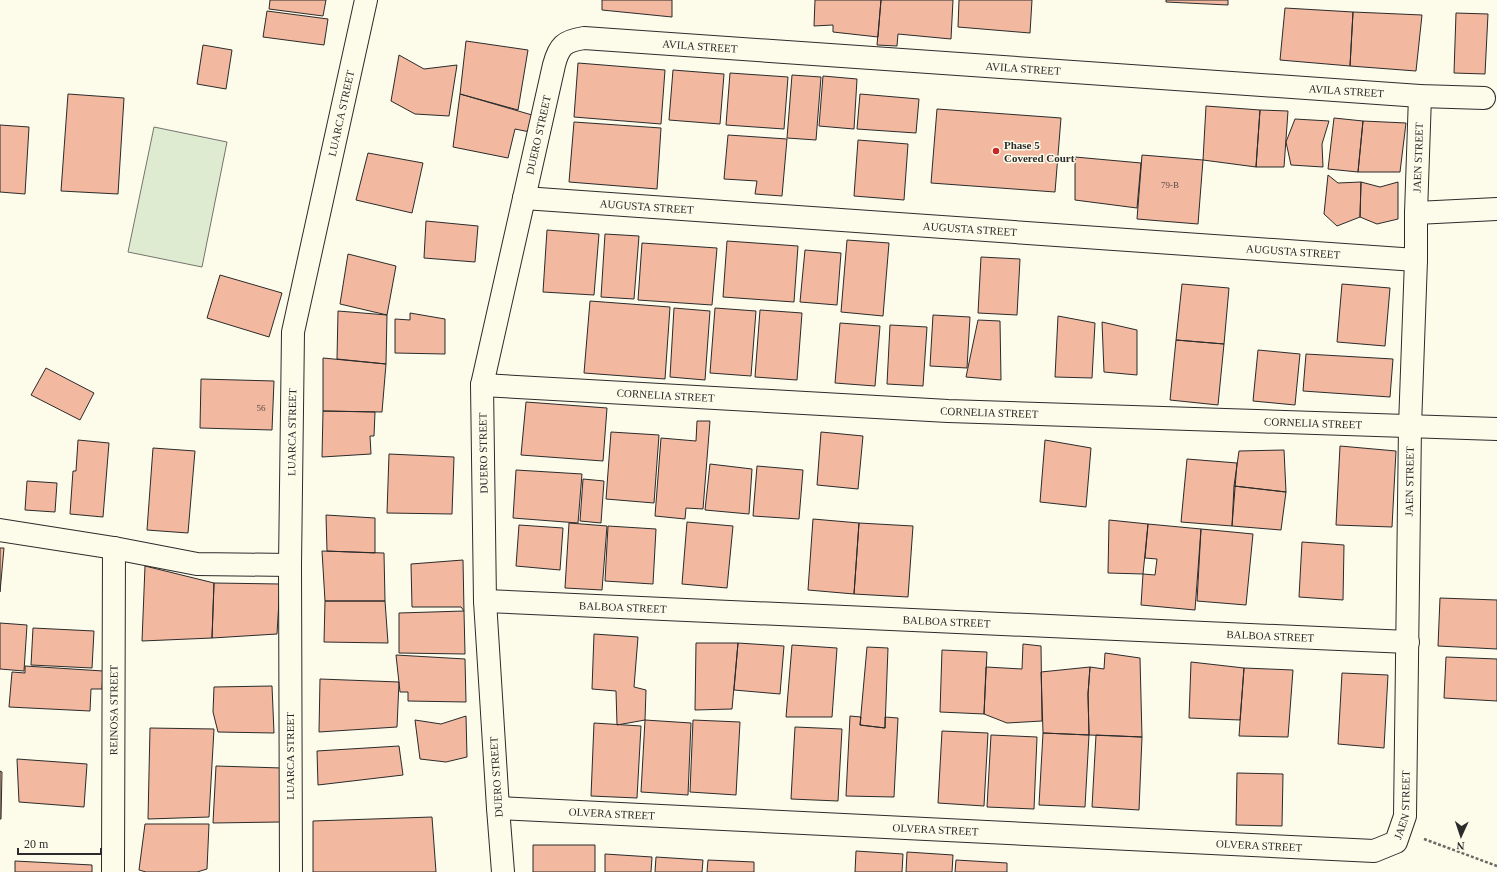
<svg xmlns="http://www.w3.org/2000/svg" width="1497" height="872" viewBox="0 0 1497 872" font-family="'Times New Roman',serif">
<style>
.green{fill:#deebd1;stroke:#74746e}
.building{fill:#f2b8a0;stroke:#2b2b2b}
.lines{fill:none;stroke-linecap:round;stroke-linejoin:round}
.street-casing{stroke:#2b2b2b;stroke-width:24}
.path{stroke:#6a6964;stroke-width:2.5;stroke-dasharray:3 2;stroke-linecap:butt}
.street{stroke:#fdfbea;stroke-width:22}
.poi-dot{fill:#c62828;stroke:#fdfbea;stroke-width:1.5}
.labels{text-anchor:middle;stroke-width:3;stroke-linejoin:round;paint-order:stroke}
.number-label{font-size:9px;fill:#5d4e48}
.street-label{font-size:11px;fill:#2b2b2b;stroke:#fdfbea}
.poi-label{font-size:11px;font-weight:bold;fill:#2b2b2b;stroke:#fdfbea;text-anchor:start}
</style>
<rect width="100%" height="100%" fill="#fdfbea"/>
<path class="green" d="M154,127l73,15 -25,125 -74,-15z"/>
<path class="building" d="M270,0h56l-3,16 -54,-7z
M602,0h70v17l-70,-7z
M815,0h66l-3,37 -45,-5v-7l-19,1z
M881,0h72l-2,39 -53,-5 -1,12 -20,-1z
M959,0h73l-2,33 -72,-6z
M1166,0h62v5l-62,-3z
M1285,8l68,4 -3,54 -70,-6z
M267,11l61,8 -4,26 -61,-8z
M1353,12l69,3 -6,56 -66,-5z
M1456,13l32,1 -3,60 -31,-1z
M466,41l62,9 -10,60 -58,-16z
M203,45l29,5 -6,39 -29,-5z
M399,55l25,14 33,-4 -8,51 -34,-2 -24,-13z
M578,63l87,7 -4,54 -87,-7z
M673,70l51,4 -4,50 -51,-4z
M730,73l58,4 -4,52 -58,-4z
M792,75l29,2 -5,63 -29,-2z
M823,76l34,3 -3,50 -35,-3z
M68,94l56,4 -6,96 -57,-3z
M460,94l72,21 -2,17 -15,-3 -7,29 -55,-11z
M860,94l59,5 -3,34 -59,-4z
M1206,106l54,4 -4,57 -53,-7z
M937,109l124,9 -6,74 -124,-9z
M1260,110l28,1 -4,56h-28z
M1334,118l29,3 -5,51 -30,-3z
M1295,119l34,2 -7,23 1,23 -32,-2 -5,-23z
M1363,121l43,2 -6,49h-42z
M574,122l87,6 -4,61 -88,-7z
M0,125l29,2 -4,67 -25,-2z
M728,135l59,4 -5,57 -27,-2 2,-13 -33,-2z
M858,140l50,4 -4,56 -50,-4z
M368,153l55,10 -11,50 -56,-13z
M1142,155l61,5 -5,64 -61,-5z
M1075,157l66,6 -4,45 -62,-8z
M1328,175l10,8 23,-1 -1,35 -23,9 -13,-12z
M1361,182l19,5 18,-5v37l-21,5 -17,-7z
M426,221l52,5 -3,36 -51,-4z
M547,230l52,4 -5,61 -51,-3z
M605,234l34,2 -5,63 -33,-2z
M847,240l42,3 -6,73 -42,-4z
M727,241l71,5 -4,56 -71,-5z
M642,243l75,5 -5,57 -74,-5z
M805,250l36,3 -4,52 -37,-3z
M348,254l48,12 -9,49 -47,-11z
M981,257l39,2 -3,56 -39,-2z
M220,275l62,18 -13,44 -62,-19z
M1182,284l47,4 -5,56 -48,-4z
M1342,284l48,4 -5,58 -48,-4z
M590,301l80,6 -5,72 -81,-6z
M674,308l36,3 -5,69 -35,-3z
M715,308l41,3 -5,65 -41,-3z
M760,310l42,3 -5,67 -42,-3z
M338,311l49,4 -1,49 -49,-5z
M410,313l35,6v35l-50,-1v-34l15,1z
M933,315l37,2 -3,51 -37,-2z
M1058,316l37,7 -3,55 -37,-1z
M978,320l22,1 1,59 -35,-3z
M1102,322l35,8v45l-33,-3z
M840,323l40,3 -5,60 -40,-3z
M890,325l37,2 -4,59 -36,-2z
M1176,340l48,4 -6,61 -48,-5z
M1258,350l42,4 -5,51 -42,-4z
M1306,354l87,5 -3,38 -87,-6z
M323,358l63,6 -4,48 -59,-1z
M46,368l48,25 -14,27 -49,-25z
M201,379l73,2 -2,49 -72,-2z
M526,402l81,6 -4,53 -82,-6z
M323,411l52,1 -1,24h-4l1,18 -49,3z
M697,421h13l-7,88 -17,-1 -1,11 -30,-3 6,-78 35,3z
M611,432l48,3 -5,68 -48,-4z
M821,432l42,4 -5,53 -41,-4z
M78,440l31,3 -6,74 -33,-3 3,-43h3z
M1045,440l46,8 -5,59 -46,-5z
M1340,446l56,5 -4,76 -56,-2z
M153,448l42,3 -7,82 -41,-3z
M1284,450l2,42 -52,-6 5,-35z
M389,454l65,3 -2,57 -65,-1z
M1187,459l50,4 -5,63 -51,-4z
M710,464l42,5 -3,45 -44,-4z
M757,466l46,4 -4,49 -46,-3z
M516,470l66,4 -4,49 -65,-5z
M583,479l21,2 -3,42 -21,-2z
M27,481l30,2 -2,29 -30,-2z
M1234,486l52,6 -5,38 -49,-4z
M326,515l49,3v35l-48,-2z
M813,519l46,4 -5,71 -46,-4z
M1109,520l39,4 -5,50 -35,-1z
M687,522l46,4 -6,62 -45,-4z
M569,523l38,3 -5,64 -37,-2z
M859,523l54,3 -5,71 -54,-3z
M1148,524l53,5 -6,81 -54,-5 2,-31 12,1 2,-16 -12,-1z
M519,525l44,3 -3,42 -44,-4z
M608,526l48,3 -3,55 -48,-3z
M1201,529l52,5 -7,71 -49,-4z
M1302,542l42,3 -1,55 -44,-3z
M0,548h4l-4,44z
M322,551l62,2 1,48h-60z
M463,560l1,51 -3,-4h-49l-1,-43z
M145,566l69,17 -2,55 -70,3z
M214,583l66,1 -3,50 -65,4z
M1440,598l57,2v49l-59,-3z
M325,601h60l3,42 -64,-1z
M464,611l1,43 -66,-1v-40z
M0,623l27,2 -3,46 -24,-2z
M33,628l61,3 -2,37 -61,-3z
M594,634l44,3 -4,50 12,3 -1,30 -28,5 -1,-34 -24,-2z
M696,643h42l-6,66 -37,1z
M738,643l46,3 -4,48 -46,-4z
M1023,644l18,2 1,75 -35,2 -23,-9 2,-47 36,2z
M792,645l45,3 -5,69h-46z
M867,647l21,1 -3,80 -25,-3z
M942,650l45,2 -3,62 -44,-2z
M1105,653l35,5 2,79 -53,-2 -1,-41 2,-27 14,2z
M396,655l69,4 1,43 -58,-1v-9h-8z
M1446,657l51,2v42l-53,-3z
M1191,662l53,6 -4,52 -51,-2z
M25,666l78,5 -1,18h-11l-1,22 -81,-4 3,-35 13,1z
M1090,667l-2,27 1,41 -46,-2 -2,-61z
M1244,668l49,2 -5,67 -49,-1z
M1342,673l46,2 -4,73 -46,-4z
M320,679l79,3 -2,45 -78,5z
M272,686l2,47 -56,-1 -5,-20 1,-25z
M466,716l1,41 -21,5 -26,-3 -5,-39 26,4z
M850,716l11,1 -1,8 25,3v-11l13,1 -4,79 -48,-1z
M645,720l46,3 -3,72 -47,-3z
M693,720l47,2 -4,73 -46,-3z
M594,723l47,3 -4,72 -46,-2z
M795,727l47,2 -4,72 -47,-2z
M150,728l64,1 -5,88 -61,2z
M942,731l46,2 -4,73 -46,-3z
M1043,733l46,2 -4,72 -46,-2z
M991,735l46,2 -3,72 -47,-2z
M1096,735l46,2 -3,73 -47,-3z
M399,746l4,29 -85,10 -1,-34z
M17,759l70,5 -3,43 -65,-5z
M216,766l66,2 -2,54 -67,1z
M0,771l2,1 -1,47h-1z
M1237,773l46,1 -1,52 -46,-1z
M432,817l4,55h-123v-51z
M145,824h64l-2,45 -10,3h-51l-7,-2z
M533,845h62v27h-62z
M856,851l47,3 -1,18h-47z
M907,852l46,3 -1,17h-46z
M605,854l47,3 -1,15h-46z
M656,857l47,3 -1,12h-47z
M708,860l46,2v10h-47z
M956,860l51,3v9h-52z
M15,861l77,4v7h-77z"/>
<g class="lines">
<defs>
<g id="street">
<path id="s1" d="M524,198l892,62"/>
<path d="M1416,213l81,-4"/>
<path id="s2" d="M482,385l466,26 549,18"/>
<path d="M0,530l114,18 83,16 93,1"/>
<path id="s3" d="M485,601l923,41"/>
<path id="s4" d="M498,808l876,43 22,-9 9,-26 5,-390 6,-166v-47l4,-117"/>
<path id="s5" d="M113,872l1,-324"/>
<path id="s6" d="M291,872l-1,-307 3,-233 73,-332"/>
<path id="s7" d="M503,872l-5,-64 -13,-207 -3,-216 72,-320c5,-19 10,-24 30,-27l836,58 64,2"/>
</g>
</defs>
<use href="#street" class="street-casing"/>
<path class="path" d="M1424,839l73,27"/>
<use href="#street" class="street"/>
</g>
<circle class="poi-dot" cx="996" cy="151" r="4"/>
<g class="labels">
<g class="number-label">
<text x="1170" y="188">79-B</text>
<text x="261" y="411">56</text>
</g>
<g class="street-label">
<text dy="4" stroke="none"><textPath href="#s7" startOffset="976">AVILA STREET</textPath></text>
<text dy="4" stroke="none"><textPath href="#s7" startOffset="1300">AVILA STREET</textPath></text>
<text dy="4" stroke="none"><textPath href="#s7" startOffset="1624">AVILA STREET</textPath></text>
<text dy="4" stroke="none"><textPath href="#s6" startOffset="764">LUARCA STREET</textPath></text>
<text dy="4" stroke="none"><textPath href="#s7" startOffset="744">DUERO STREET</textPath></text>
<text dy="4" stroke="none"><textPath href="#s4" startOffset="1587">JAEN STREET</textPath></text>
<text dy="4" stroke="none"><textPath href="#s1" startOffset="123">AUGUSTA STREET</textPath></text>
<text dy="4" stroke="none"><textPath href="#s1" startOffset="447">AUGUSTA STREET</textPath></text>
<text dy="4" stroke="none"><textPath href="#s1" startOffset="771">AUGUSTA STREET</textPath></text>
<text dy="4" stroke="none"><textPath href="#s2" startOffset="184">CORNELIA STREET</textPath></text>
<text dy="4" stroke="none"><textPath href="#s2" startOffset="508">CORNELIA STREET</textPath></text>
<text dy="4" stroke="none"><textPath href="#s2" startOffset="832">CORNELIA STREET</textPath></text>
<text dy="4" stroke="none"><textPath href="#s6" startOffset="440">LUARCA STREET</textPath></text>
<text transform="translate(483 453) rotate(-91)" y="4">DUERO STREET</text>
<text dy="4" stroke="none"><textPath href="#s4" startOffset="1263">JAEN STREET</textPath></text>
<text dy="4" stroke="none"><textPath href="#s3" startOffset="138">BALBOA STREET</textPath></text>
<text dy="4" stroke="none"><textPath href="#s3" startOffset="462">BALBOA STREET</textPath></text>
<text dy="4" stroke="none"><textPath href="#s3" startOffset="786">BALBOA STREET</textPath></text>
<text dy="4" stroke="none"><textPath href="#s5" startOffset="162">REINOSA STREET</textPath></text>
<text transform="translate(290 756) rotate(-90)" y="4">LUARCA STREET</text>
<text transform="translate(496 777) rotate(-94)" y="4">DUERO STREET</text>
<text dy="4" stroke="none"><textPath href="#s4" startOffset="939">JAEN STREET</textPath></text>
<text dy="4" stroke="none"><textPath href="#s4" startOffset="114">OLVERA STREET</textPath></text>
<text dy="4" stroke="none"><textPath href="#s4" startOffset="438">OLVERA STREET</textPath></text>
<text dy="4" stroke="none"><textPath href="#s4" startOffset="762">OLVERA STREET</textPath></text>
</g>
<g class="poi-label">
<text x="1004" y="149">Phase 5<tspan x="1004" dy="13">Covered Court</tspan></text>
</g>
</g>
<g transform="translate(1461 836) rotate(183)" stroke="#fdfbea" stroke-width="3" paint-order="stroke">
<path d="M0-3L7 15L0 10L-7 15Z" fill="#2b2b2b"/>
<text y="-6" font-size="11" font-weight="bold" text-anchor="middle" fill="#2b2b2b">N</text>
</g>
<path d="M18 848v6h83v-6" fill="none" stroke="#2b2b2b" stroke-width="2"/>
<text x="24" y="848" font-size="12" fill="#2b2b2b" stroke="#fdfbea" stroke-width="3" paint-order="stroke">20 m</text>
</svg>
